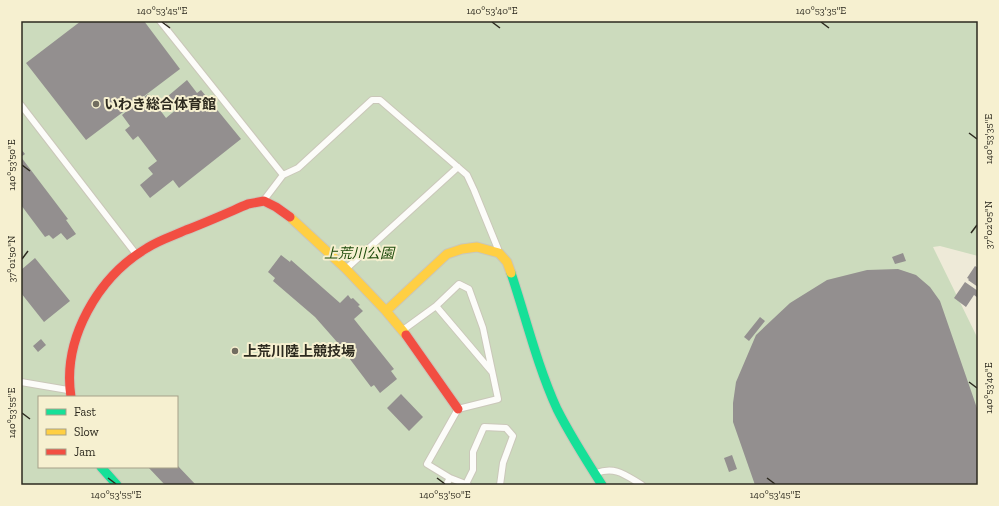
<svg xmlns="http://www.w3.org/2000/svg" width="999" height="506" viewBox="0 0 999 506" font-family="'Zilla Slab','Noto Sans JP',serif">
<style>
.green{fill:#ccdbbd;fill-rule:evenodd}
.building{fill:#938f8f}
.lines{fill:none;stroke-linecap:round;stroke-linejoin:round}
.lane-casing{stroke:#cac7b9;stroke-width:8}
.fast-casing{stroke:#cac7b9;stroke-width:11}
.slow-casing{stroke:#cac7b9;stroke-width:11}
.jam-casing{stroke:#cac7b9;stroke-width:11}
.lane{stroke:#fcfcf9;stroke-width:6}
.fast{stroke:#16e098;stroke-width:9}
.slow{stroke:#ffcf43;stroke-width:9}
.jam{stroke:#f24e42;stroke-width:9}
.ticks{fill:none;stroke:#2d2a1f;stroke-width:1.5}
.poi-dot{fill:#716d60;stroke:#f6f0d0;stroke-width:1.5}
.labels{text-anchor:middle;stroke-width:4;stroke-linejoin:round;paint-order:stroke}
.poi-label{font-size:14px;font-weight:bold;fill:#2d2a1f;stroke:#f6f0d0;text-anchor:start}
.park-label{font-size:14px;font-style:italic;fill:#1b4909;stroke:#f6f0d0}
.neatline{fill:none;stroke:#2d2a1f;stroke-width:1.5}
.ticks-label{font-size:10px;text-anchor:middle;fill:#2d2a1f}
</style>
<rect width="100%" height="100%" fill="#eeead8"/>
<path class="green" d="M21,21h957v235l-38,-10 -7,1 45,92v146h-957zM39,397h138v70h-138z"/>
<path class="building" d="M81,21h63l36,48 -94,71 -60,-77z
M187,80l10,13 4,-3 40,49 -62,49 -6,-8 -23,18 -10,-13 13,-11 -5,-6 9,-7 -19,-25 -5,4 -8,-10 5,-4 -8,-11 26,-21 18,24 12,-10 -10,-12z
M21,149l4,5 -4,3 47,62 -2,1 10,14 -9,6 -6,-7 -8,6 -4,-4 -4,2 -24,-32z
M903,253l3,8 -11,3 -3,-7z
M281,255l9,7 1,-2 49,43 8,-8 3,4 2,-1 7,7 -2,1 5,5 -9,8 40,50 -3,2 6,8 -17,14 -6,-8 -3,2 -34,-45 -22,-25 -42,-36 2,-3 -7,-6z
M35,258l35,43 -26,21 -23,-29v-23z
M975,266l3,2v19l-10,-7 1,-1 -2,-1z
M898,269l18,6 14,12 10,14 38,110v74h-223l-22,-63v-19l3,-21 20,-47 34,-32 37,-23 40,-10z
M965,282l13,9v7l-4,-3 -8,12 -12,-9z
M760,317l5,4 -16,20 -5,-4z
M41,339l5,6 -8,7 -5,-6z
M401,394l22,23 -14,14 -22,-23z
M732,455l5,14 -8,3 -5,-14z
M177,465l19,20h-31l-17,-18h29z"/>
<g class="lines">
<defs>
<path id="lane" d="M160,21l123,154
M21,105l115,149
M264,200l19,-25 15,-7 74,-68h8l87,75 7,15 24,59
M347,268l111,-101
M436,306l56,66
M403,330l33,-24 23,-22 10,5 14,39 15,71 -40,10 -31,55 23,14 -4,7
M21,382l47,8
M596,473c20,-7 29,2 46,12
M450,478l18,7
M466,484l7,-14v-18l11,-25 22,1 7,8 -10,27 -3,22"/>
<path id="fast" d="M511,273c15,45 26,92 46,136 13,26 29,51 45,76
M101,467l16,18"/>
<path id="slow" d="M290,217l56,52 40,42 20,24
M386,311l61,-57 15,-5 15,-2 22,6 8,9 4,11"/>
<path id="jam" d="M406,335l52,74
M71,397c-9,-58 27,-120 76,-149 12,-8 26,-12 39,-18 21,-8 41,-17 62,-26l16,-3 12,6 14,10"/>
</defs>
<use href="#lane" class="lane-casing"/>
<use href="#fast" class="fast-casing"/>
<use href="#slow" class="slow-casing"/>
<use href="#jam" class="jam-casing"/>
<use href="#lane" class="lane"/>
<use href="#fast" class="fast"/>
<use href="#slow" class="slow"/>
<use href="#jam" class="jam"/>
</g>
<path class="ticks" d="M162,22l8,6M492,22l8,6M821,22l8,6M969,133l8,6M22,165l8,6M971,233l6,-8M22,259l6,-8M969,382l8,6M22,413l8,6M108,478l8,6M437,478l8,6M767,478l8,6"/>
<g class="poi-dot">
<circle cx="96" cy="104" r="4"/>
<circle cx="235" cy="351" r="4"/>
</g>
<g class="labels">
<g class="poi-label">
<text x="104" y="109">いわき総合体育館</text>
<text x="243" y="356">上荒川陸上競技場</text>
</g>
<g class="park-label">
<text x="359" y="258">上荒川公園</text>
</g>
</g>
<rect width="999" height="506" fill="none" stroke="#f6f0d0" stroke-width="44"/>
<rect x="38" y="396" width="140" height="72" fill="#f6f0d0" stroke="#a6a189"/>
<rect x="46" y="409" width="20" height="6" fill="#16e098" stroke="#a6a189"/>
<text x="74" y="416" font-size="12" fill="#2d2a1f">Fast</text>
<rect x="46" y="429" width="20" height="6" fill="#ffcf43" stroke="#a6a189"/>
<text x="74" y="436" font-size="12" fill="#2d2a1f">Slow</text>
<rect x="46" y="449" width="20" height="6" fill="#f24e42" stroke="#a6a189"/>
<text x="74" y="456" font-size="12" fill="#2d2a1f">Jam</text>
<rect x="22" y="22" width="955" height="462" class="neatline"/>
<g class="ticks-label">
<text x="162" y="14">140°53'45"E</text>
<text x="492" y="14">140°53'40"E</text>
<text x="821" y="14">140°53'35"E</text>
<text transform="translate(988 139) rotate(-90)" y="4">140°53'35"E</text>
<text transform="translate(11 165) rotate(-90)" y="4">140°53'50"E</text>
<text transform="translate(988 225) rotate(-90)" y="4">37°02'05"N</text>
<text transform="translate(11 259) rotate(-90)" y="4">37°01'50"N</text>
<text transform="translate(988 388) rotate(-90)" y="4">140°53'40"E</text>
<text transform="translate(11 413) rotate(-90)" y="4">140°53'55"E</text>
<text x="116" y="498">140°53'55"E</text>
<text x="445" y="498">140°53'50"E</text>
<text x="775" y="498">140°53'45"E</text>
</g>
</svg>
